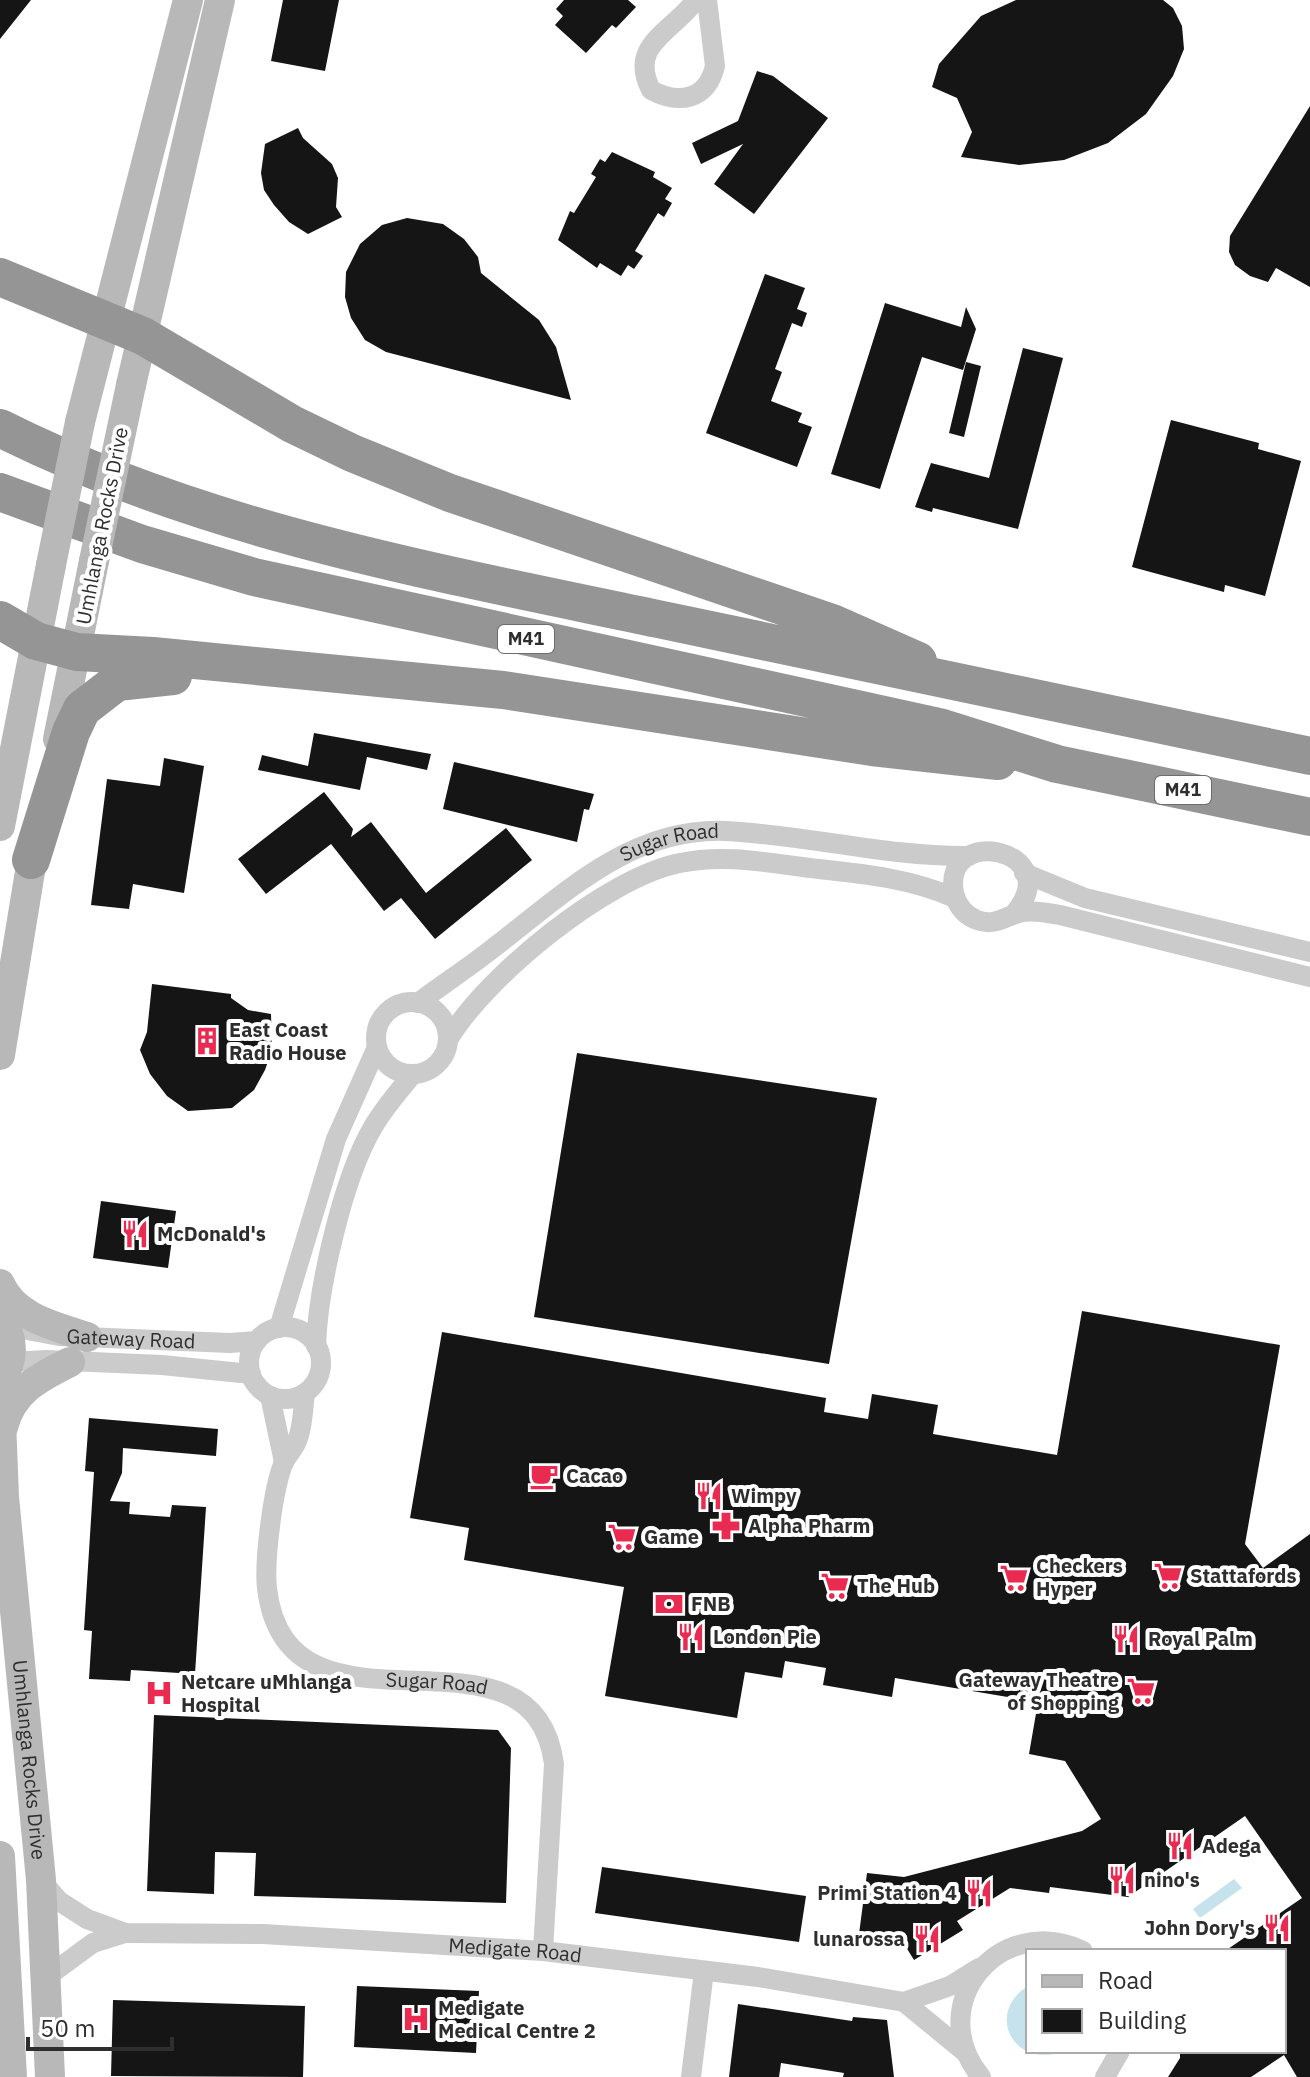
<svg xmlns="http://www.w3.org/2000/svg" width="1310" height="2077" viewBox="0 0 1310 2077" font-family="'IBM Plex Sans',sans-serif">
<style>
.water{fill:#c6e2ec}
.building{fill:#151515}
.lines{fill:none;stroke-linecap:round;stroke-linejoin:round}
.street{stroke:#cbcbcb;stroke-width:20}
.secondary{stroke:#b8b8b8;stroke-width:30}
.highway{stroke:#959595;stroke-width:38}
.secondary-bridge{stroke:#b8b8b8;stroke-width:30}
.labels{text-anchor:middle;stroke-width:8;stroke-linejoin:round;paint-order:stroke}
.shield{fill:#fff;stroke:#6d6d6d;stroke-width:2}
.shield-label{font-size:18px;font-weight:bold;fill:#2e2e2e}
.street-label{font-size:20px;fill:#2e2e2e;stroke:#fff}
.poi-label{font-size:20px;font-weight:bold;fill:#2e2e2e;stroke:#fff;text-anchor:start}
</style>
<rect width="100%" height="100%" fill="#fff"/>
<path class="water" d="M1234,1879l8,9 -42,30 -7,-9z
M1028,1986v65l33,1c-48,16 -76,-39 -33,-66z"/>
<path class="building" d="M0,0h31l-31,39z
M283,0h56l-14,71 -54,-10z
M564,0h64l8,7 -20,21 -4,-3 -26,28 -31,-28 8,-9 -7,-7z
M1016,0h147l10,8 9,18 2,23 -11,27 -27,38 -38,29 -44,17 -45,5 -58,-8 11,-25 -15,-34 -25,-11 7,-23 42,-48z
M757,71l16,5 55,42 -74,96 -40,-30 29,-40 -42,20 -9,-21 46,-22z
M1310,106v181l-34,-19 -8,14 -18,-6 -15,-11 -6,-13 1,-16z
M298,128l5,10 29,26 6,14 -2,29 6,10 -34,17 -19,-12 -15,-17 -10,-15 -3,-17 4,-29z
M612,152l43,20 -2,5 19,11 -7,11 7,4 -8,14 -6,-4 -23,38 8,5 -9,13 -6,-4 -7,11 -21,-13 -3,5 -39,-28 12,-29 4,2 22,-36 -5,-3 9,-15 5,3z
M407,218l36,6 21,15 14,18 3,16 58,47 17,27 15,53 -185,-48 -21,-12 -14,-22 -6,-21 1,-25 14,-28 22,-19z
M765,274l40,14 -8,21 10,4 -5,14 -10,-4 -17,46 7,3 -11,29 31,12 -4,9 14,5 -15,40 -91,-34z
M885,303l76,24 5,-20 10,22 -13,41 -41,-13 -42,132 -49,-15z
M1023,348l40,10 -45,171 -85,-21 -1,4 -17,-5 16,-44 58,15z
M966,362l15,4 -17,71 -15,-4z
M1171,420l88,23 -1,6 43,12 -36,135 -40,-11 -1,7 -92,-25z
M314,733l117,21 -4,16 -60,-13 -7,33 -102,-20 4,-15 46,11z
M164,758l40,8 -20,127 -51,-9 -4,25 -38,-4 16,-126 53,7z
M454,762l140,32 -5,16 -5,-1 -7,33 -134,-33z
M324,792l29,37 -2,8 20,-15 55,71 80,-65 26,32 -97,79 -34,-41 -17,13 -53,-67 -65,50 -28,-35z
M152,984l79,10v4l17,12 23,4 1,36 -7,20 -11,20 -22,18 -44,3 -21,-15 -17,-22 -10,-24 7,-18z
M577,1053l300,45 -48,266 -295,-47z
M101,1201l75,10 -8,57 -75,-10z
M1082,1311l198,34 -35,199 18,24 47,-34v543h-13l-13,-22 -33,22h-83l12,-19v-7h104v-100h-59l77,-53 -57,-82 -117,81 -78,-10 -1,6 -39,-5 -53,33 6,9 -49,30 -13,-21 -42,-5 8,-61 37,4 178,-46 19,-12 -36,-58 -36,-7 9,-52 -143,-24 -3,19 -69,-12 3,-17 -41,-7 -3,17 -37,-6 -8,46 -132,-22 19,-109 -160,-27 5,-32 -59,-10 32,-186 384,66 -2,14 44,7 4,-25 66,11 -5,29 124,21z
M89,1418l129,11 -2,27 -93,-8 -1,25 -12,28 20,1 -1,12 41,3 2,-12 34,2 -11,167 -64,-4 -1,11 -41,-2 3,-48 -8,-1 10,-158 -9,-1z
M154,1715l344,15 13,18 -5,155 -252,-7 2,-43 -41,-1 -1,42 -67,-3z
M602,1867l204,29 -7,46 -204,-29z
M357,1986l122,5 -3,62 -122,-6z
M113,2000l192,6 -2,71 -192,-1z
M738,2004l114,17 1,-4 34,3 7,57h-51l1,-4 -63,-10 -2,14h-50z"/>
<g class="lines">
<g class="street">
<path d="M696,0c-25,33 -68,45 -45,90 28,15 56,10 64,-24l-8,-66"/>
<path d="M1024,873l61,25 225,54"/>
<path d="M1014,914c55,-65 -73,-91 -60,-21 3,12 10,22 23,27 18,7 29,-5 46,-8 12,-2 25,1 37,3l250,62"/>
<circle cx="412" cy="1038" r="36"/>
<path id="s1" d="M418,1003c25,-19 50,-35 74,-54 71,-54 138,-122 234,-118 81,4 161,26 243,25"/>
<path d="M448,1040c37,-63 159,-163 232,-177 47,-10 93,1 139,6 47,5 93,10 136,29"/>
<path id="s2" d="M6,1326l53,10 171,7 27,-2"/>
<circle cx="285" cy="1363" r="36"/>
<path d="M279,1328l57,-189 41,-92"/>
<path d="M316,1346c2,-59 27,-168 57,-219 11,-19 26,-36 40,-53"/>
<path d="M10,1362l36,-2 116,5 89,9"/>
<path id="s3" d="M305,1393c-2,15 -2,34 -8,48 -3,8 -9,13 -13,21 -11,25 -20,99 -17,126 20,173 266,15 287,176l-11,187"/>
<path d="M270,1396l14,66"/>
<path id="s4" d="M41,1880l18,21 28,18 38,14 138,1 280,17 215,26 146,25 61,50"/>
<path d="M48,1976l45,-33 32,-10"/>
<path d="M904,2002l46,-16 29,-18"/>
<path d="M691,2077l13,-106"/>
<path d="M981,2077c-59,-72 19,-166 102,-126"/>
<path d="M1105,2077l15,-26"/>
</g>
<g class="secondary">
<path d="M131,385l89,-385"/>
<path d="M80,422l108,-422"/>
<path d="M58,739l36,-178"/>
<path d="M0,826l51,-261"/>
<path d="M0,1055l35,-214"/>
<path d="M0,1284c15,34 55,42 87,53"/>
<path d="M0,1318c15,20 14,43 0,64"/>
<path id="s5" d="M0,1395l4,102 37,383 9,197"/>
<path d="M3,1427c9,-36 35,-49 67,-65"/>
<path d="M0,1856l12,221"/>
</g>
<path class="highway" d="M0,277l143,59 149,88 60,29 98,40 382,130 86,38
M0,428c205,103 435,144 658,191 217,46 434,93 652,137
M0,492l142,52 112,33 685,150 118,37 253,53
M0,620l36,21 41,11 76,4 350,34 369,57 126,14
M31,860l40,-128 11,-23 35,-27 56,-6"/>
<path class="secondary-bridge" d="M94,561l37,-176
M51,565l29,-143"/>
</g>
<defs>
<symbol id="building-bare" viewBox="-9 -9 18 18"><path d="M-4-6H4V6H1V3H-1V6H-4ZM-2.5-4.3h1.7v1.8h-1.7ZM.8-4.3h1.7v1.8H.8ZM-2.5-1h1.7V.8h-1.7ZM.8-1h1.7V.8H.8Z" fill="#e92b52" stroke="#fff" stroke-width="2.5" paint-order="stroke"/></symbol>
<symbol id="restaurant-bare" viewBox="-9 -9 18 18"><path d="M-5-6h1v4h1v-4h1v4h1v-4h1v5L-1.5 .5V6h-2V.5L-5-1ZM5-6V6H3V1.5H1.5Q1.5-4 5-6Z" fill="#e92b52" stroke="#fff" stroke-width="2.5" paint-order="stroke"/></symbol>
<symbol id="cafe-bare" viewBox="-9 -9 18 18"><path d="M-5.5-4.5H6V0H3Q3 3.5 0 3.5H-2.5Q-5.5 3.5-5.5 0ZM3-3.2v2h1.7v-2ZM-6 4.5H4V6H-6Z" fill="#e92b52" stroke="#fff" stroke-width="2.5" paint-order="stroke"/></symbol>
<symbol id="pharmacy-bare" viewBox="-9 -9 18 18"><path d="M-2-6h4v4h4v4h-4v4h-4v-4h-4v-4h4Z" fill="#e92b52" stroke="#fff" stroke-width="2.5" paint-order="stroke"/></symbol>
<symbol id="supermarket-bare" viewBox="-9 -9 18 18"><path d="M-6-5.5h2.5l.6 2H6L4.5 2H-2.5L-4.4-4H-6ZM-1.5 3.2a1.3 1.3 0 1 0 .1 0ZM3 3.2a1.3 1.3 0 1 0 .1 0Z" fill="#e92b52" stroke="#fff" stroke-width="2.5" paint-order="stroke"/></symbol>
<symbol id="bank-bare" viewBox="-9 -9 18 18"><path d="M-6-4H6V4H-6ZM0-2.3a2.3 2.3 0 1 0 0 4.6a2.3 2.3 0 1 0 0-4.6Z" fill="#e92b52" stroke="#fff" stroke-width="2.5" paint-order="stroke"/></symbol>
<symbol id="hospital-bare" viewBox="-9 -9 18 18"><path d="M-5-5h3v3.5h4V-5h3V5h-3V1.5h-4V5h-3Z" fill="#e92b52" stroke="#fff" stroke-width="2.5" paint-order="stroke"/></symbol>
</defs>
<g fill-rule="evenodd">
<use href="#building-bare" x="187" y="1021" width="40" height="40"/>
<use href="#restaurant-bare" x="115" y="1214" width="40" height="40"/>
<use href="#cafe-bare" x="524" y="1456" width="40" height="40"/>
<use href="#restaurant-bare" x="689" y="1476" width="40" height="40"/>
<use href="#pharmacy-bare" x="706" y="1506" width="40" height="40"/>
<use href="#supermarket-bare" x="602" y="1517" width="40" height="40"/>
<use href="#supermarket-bare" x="1148" y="1556" width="40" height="40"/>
<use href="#supermarket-bare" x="994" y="1558" width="40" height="40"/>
<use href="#supermarket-bare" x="815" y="1566" width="40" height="40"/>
<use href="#bank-bare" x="649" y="1584" width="40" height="40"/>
<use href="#restaurant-bare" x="671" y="1617" width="40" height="40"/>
<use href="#restaurant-bare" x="1106" y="1619" width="40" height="40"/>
<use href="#supermarket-bare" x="1121" y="1671" width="40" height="40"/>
<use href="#hospital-bare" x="139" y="1673" width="40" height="40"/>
<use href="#restaurant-bare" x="1160" y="1826" width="40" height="40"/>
<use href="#restaurant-bare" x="1102" y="1860" width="40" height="40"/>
<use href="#restaurant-bare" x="959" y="1873" width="40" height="40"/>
<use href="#restaurant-bare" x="1257" y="1908" width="40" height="40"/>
<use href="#restaurant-bare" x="907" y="1919" width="40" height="40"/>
<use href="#hospital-bare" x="396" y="1999" width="40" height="40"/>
</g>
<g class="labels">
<g class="shield">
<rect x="498" y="625" width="56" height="28" rx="6"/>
<rect x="1155" y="776" width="56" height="28" rx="6"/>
</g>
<g class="shield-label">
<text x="526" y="645">M41</text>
<text x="1183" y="796">M41</text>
</g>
<g class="street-label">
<text transform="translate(102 526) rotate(-79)" y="7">Umhlanga Rocks Drive</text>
<text dy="7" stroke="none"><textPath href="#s1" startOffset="302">Sugar Road</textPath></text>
<text dy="7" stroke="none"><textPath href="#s2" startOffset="126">Gateway Road</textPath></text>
<text dy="7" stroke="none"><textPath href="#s3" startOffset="420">Sugar Road</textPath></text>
<text dy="7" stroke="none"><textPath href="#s5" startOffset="366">Umhlanga Rocks Drive</textPath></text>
<text dy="7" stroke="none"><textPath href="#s4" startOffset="492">Medigate Road</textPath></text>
</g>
<g class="poi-label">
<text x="229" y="1037">East Coast<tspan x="229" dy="23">Radio House</tspan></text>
<text x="157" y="1241">McDonald's</text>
<text x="566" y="1483">Cacao</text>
<text x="731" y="1503">Wimpy</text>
<text x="748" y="1533">Alpha Pharm</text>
<text x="644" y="1544">Game</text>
<text x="1036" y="1573">Checkers<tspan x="1036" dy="23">Hyper</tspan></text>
<text x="1190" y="1583">Stattafords</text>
<text x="857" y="1593">The Hub</text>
<text x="691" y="1611">FNB</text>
<text x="713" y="1644">London Pie</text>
<text x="1148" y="1646">Royal Palm</text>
<text x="1119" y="1687" text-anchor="end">Gateway Theatre<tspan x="1119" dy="23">of Shopping</tspan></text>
<text x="181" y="1689">Netcare uMhlanga<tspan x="181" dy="23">Hospital</tspan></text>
<text x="1202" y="1853">Adega</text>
<text x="1144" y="1887">nino's</text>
<text x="957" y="1900" text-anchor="end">Primi Station 4</text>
<text x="1255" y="1935" text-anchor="end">John Dory's</text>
<text x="905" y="1946" text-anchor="end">lunarossa</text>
<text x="438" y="2015">Medigate<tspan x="438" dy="23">Medical Centre 2</tspan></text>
</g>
</g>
<rect x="1026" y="1949" width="260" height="104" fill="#ffffff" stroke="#ababab" stroke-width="2"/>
<rect x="1042" y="1975" width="40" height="12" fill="#b8b8b8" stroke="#ababab" stroke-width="2"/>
<text x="1098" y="1989" font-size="24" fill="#2e2e2e">Road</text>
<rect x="1042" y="2009" width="40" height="24" fill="#151515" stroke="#ababab" stroke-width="2"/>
<text x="1098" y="2029" font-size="24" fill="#2e2e2e">Building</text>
<path d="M28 2037v12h144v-12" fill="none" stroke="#2e2e2e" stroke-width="4"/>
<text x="40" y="2037" font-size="24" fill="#2e2e2e" stroke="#ffffff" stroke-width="6" paint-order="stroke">50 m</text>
</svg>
